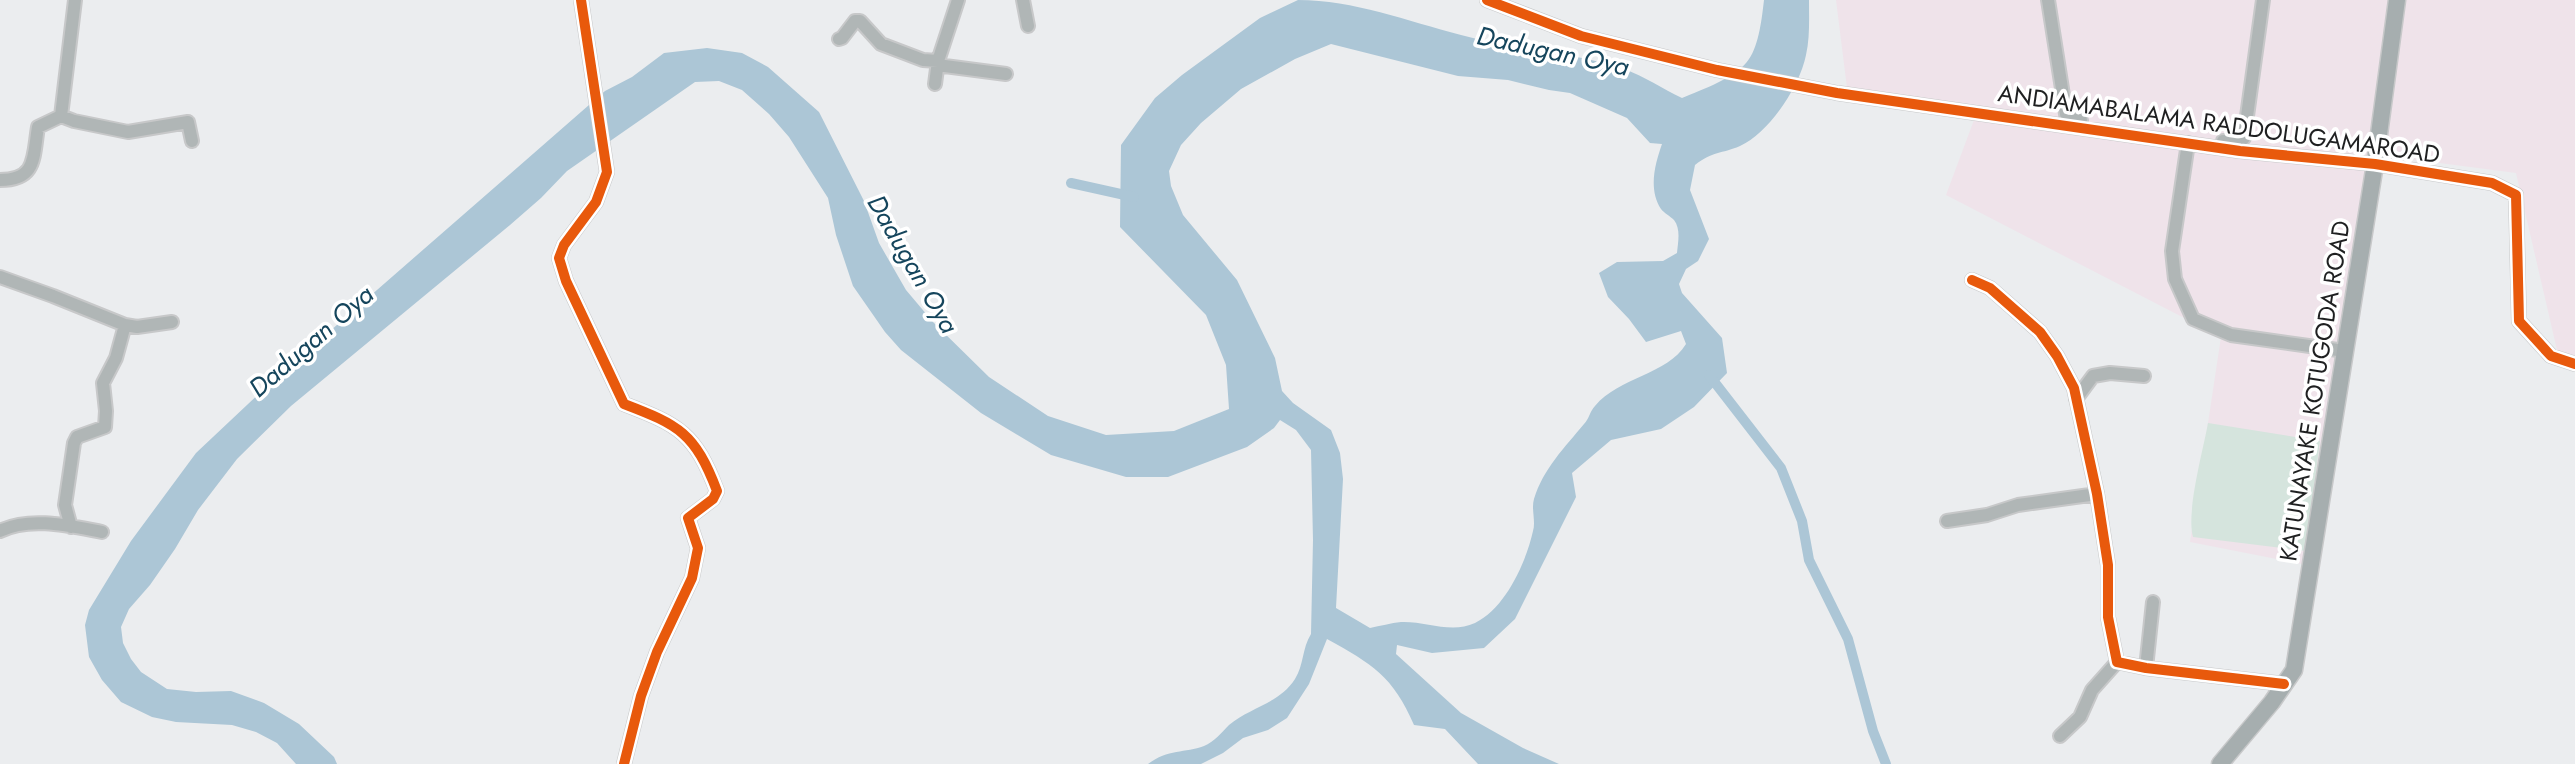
<svg xmlns="http://www.w3.org/2000/svg" width="2575" height="764" viewBox="0 0 2575 764" font-family="Jost,sans-serif">
<style>
.industrial{fill:#efe3ea}
.green{fill:#d5e4dd}
.water{fill:#acc6d6;fill-rule:evenodd}
.lines{fill:none;stroke-linecap:round;stroke-linejoin:round}
.canal{stroke:#acc6d6;stroke-width:10}
.minor-casing{stroke:#c7c8c9;stroke-width:16}
.major-casing{stroke:#c7c8c9;stroke-width:19}
.minor{stroke:#b0b6b6;stroke-width:12}
.major{stroke:#a6aeaf;stroke-width:16}
.cycleway-casing{stroke:#fff;stroke-width:15}
.cycleway{stroke:#e8590c;stroke-width:10}
.labels{text-anchor:middle;stroke-width:7;stroke-linejoin:round;paint-order:stroke}
.street-label{font-size:24px;fill:#1f2021;stroke:#fff}
.water-label{font-size:26px;font-style:italic;fill:#15455c;stroke:#fff}
</style>
<rect width="100%" height="100%" fill="#ebedef"/>
<path class="industrial" d="M1836,0h739v356l-18,-6 -41,-177 -145,-19 -64,411 -117,-23 31,-205 -275,-142 31,-83 -130,-24z"/>
<path class="green" d="M2208,423l112,18 -14,110 -113,-14c-7,-25 10,-86 15,-114z"/>
<path class="water" d="M1298,0c56,0 109,21 163,35 53,15 110,16 163,34 20,7 39,20 58,29 19,-8 56,-21 67,-39 10,-14 13,-42 15,-59h45c0,18 1,38 -3,55 -6,31 -37,78 -66,91 -19,8 -27,5 -45,19l-5,25 19,49 -11,22 -12,8 -7,15 3,9 40,45 5,35 -33,34 -33,22 -50,11 -39,33 4,24 -61,122 -31,29 -52,5 -35,-8 -1,9 65,59 62,35 36,16h-81l-33,-35 -31,-4c-21,-49 -42,-61 -87,-86l-18,45 -22,34 -19,12 -25,8 -20,15 -22,11h-53c20,-15 37,-11 56,-18 10,-4 18,-14 25,-21 21,-18 50,-21 66,-46 9,-14 7,-31 16,-45l2,-94 -2,-90 -15,-20 -16,-10 -6,8 -27,19 -79,30h-42l-75,-22 -70,-42 -80,-63 -16,-18 -32,-46 -17,-51 -8,-37 -39,-61 -20,-23 -27,-24 -23,-9 -24,1 -128,89 -26,27 -31,27 -219,181 -54,53 -39,51 -23,39 -25,36 -21,24 -8,18 2,16 8,16 10,13 26,17 29,3 35,-1 33,12 35,21 35,33 3,7h-41l-19,-21 -21,-11 -24,-7 -56,-3 -24,-5 -31,-15 -19,-22 -13,-23 -4,-32 4,-15 42,-69 65,-88 71,-67 338,-295 27,-14 32,-24 43,-5 35,5 26,14 51,45 45,89 15,42 27,47 27,32 56,55 59,39 58,19 68,-4 55,-22 -3,-44 -20,-50 -86,-88 1,-82 34,-47 27,-23 78,-57zM1331,44l127,32 50,4 41,10 21,3 57,25 23,25 12,1c-7,20 -14,45 -1,65 3,4 9,7 13,11 7,9 4,22 3,33l-14,8 -46,1 -18,11 9,24 21,22 17,23 35,-11 5,13c-19,31 -67,33 -91,62 -5,5 -6,13 -11,18 -19,23 -41,45 -50,75 -3,10 2,22 -1,32 -7,31 -27,77 -58,92 -24,11 -49,-2 -74,-1 -10,1 -21,4 -31,6l-34,-20 7,-129 -3,-26 -9,-23 -38,-27 -11,-12 -7,-33 -38,-78 -54,-65 -12,-29 -2,-15 12,-26 20,-22 40,-34 54,-30z"/>
<g class="lines">
<path class="canal" d="M1071,183l63,14
M1709,375l72,93 21,53 7,39 39,79 25,92 13,33"/>
<defs>
<path id="minor" d="M581,0l26,172 -11,30 -32,43 -5,13 7,23 58,123c55,21 71,29 93,87l-4,8 -25,19 10,30 -6,30 -35,74 -16,44 -17,68
M1023,0l5,26
M1487,0l94,36 136,34 120,23 403,58 135,13 117,19 24,12 3,126 32,35 24,8
M2048,0l18,114 4,5 11,1
M839,39l3,-1 13,-17h5l21,23 42,16 15,1
M937,65l69,9
M935,84l3,-23 20,-61
M61,116l13,5 54,11 60,-10 4,19
M2223,141l14,2 7,-5 19,-138
M2188,143l-16,108 3,28 18,40 38,16 114,16
M0,180c37,0 33,-23 38,-53l23,-11 14,-116
M0,277l53,19 72,29 12,2 35,-5
M1972,280l18,8 50,44 17,24 17,32 23,106 11,71v52l9,45 29,6 138,16
M2076,399l17,-23 17,-3 34,3
M1947,521l40,-6 31,-10 79,-11
M71,527l-6,-22 9,-62 3,-6 28,-10 1,-16 -3,-28 13,-25 9,-33
M0,531c30,-15 70,-5 102,1
M2146,668l7,-66
M2060,736l20,-19 12,-27 25,-28"/>
<path id="major" d="M2220,764l52,-62 22,-32 81,-506 22,-164"/>
</defs>
<use href="#minor" class="minor-casing"/>
<use href="#major" class="major-casing"/>
<use href="#minor" class="minor"/>
<use href="#major" class="major"/>
<defs>
<path id="cycleway" d="M581,0l26,172 -11,30 -32,43 -5,13 7,23 58,123c55,21 71,29 93,87l-4,8 -25,19 10,30 -6,30 -35,74 -16,44 -17,68
M1487,0l94,36 136,34 120,23 403,58 135,13 117,19 24,12 3,126 32,35 24,8
M1972,280l18,8 50,44 17,24 17,32 23,106 11,71v52l9,45 29,6 138,16"/>
</defs>
<use href="#cycleway" class="cycleway-casing"/>
<use href="#cycleway" class="cycleway"/>
</g>
<g class="labels">
<g class="street-label">
<text transform="translate(2219 124) rotate(8)" y="8">ANDIAMABALAMA RADDOLUGAMAROAD</text>
<text transform="translate(2315 391) rotate(-81)" y="8">KATUNAYAKE KOTUGODA ROAD</text>
</g>
<g class="water-label">
<text transform="translate(1553 51) rotate(12)" y="9">Dadugan Oya</text>
<text transform="translate(913 264) rotate(60)" y="9">Dadugan Oya</text>
<text transform="translate(311 341) rotate(-41)" y="9">Dadugan Oya</text>
</g>
</g>
</svg>
